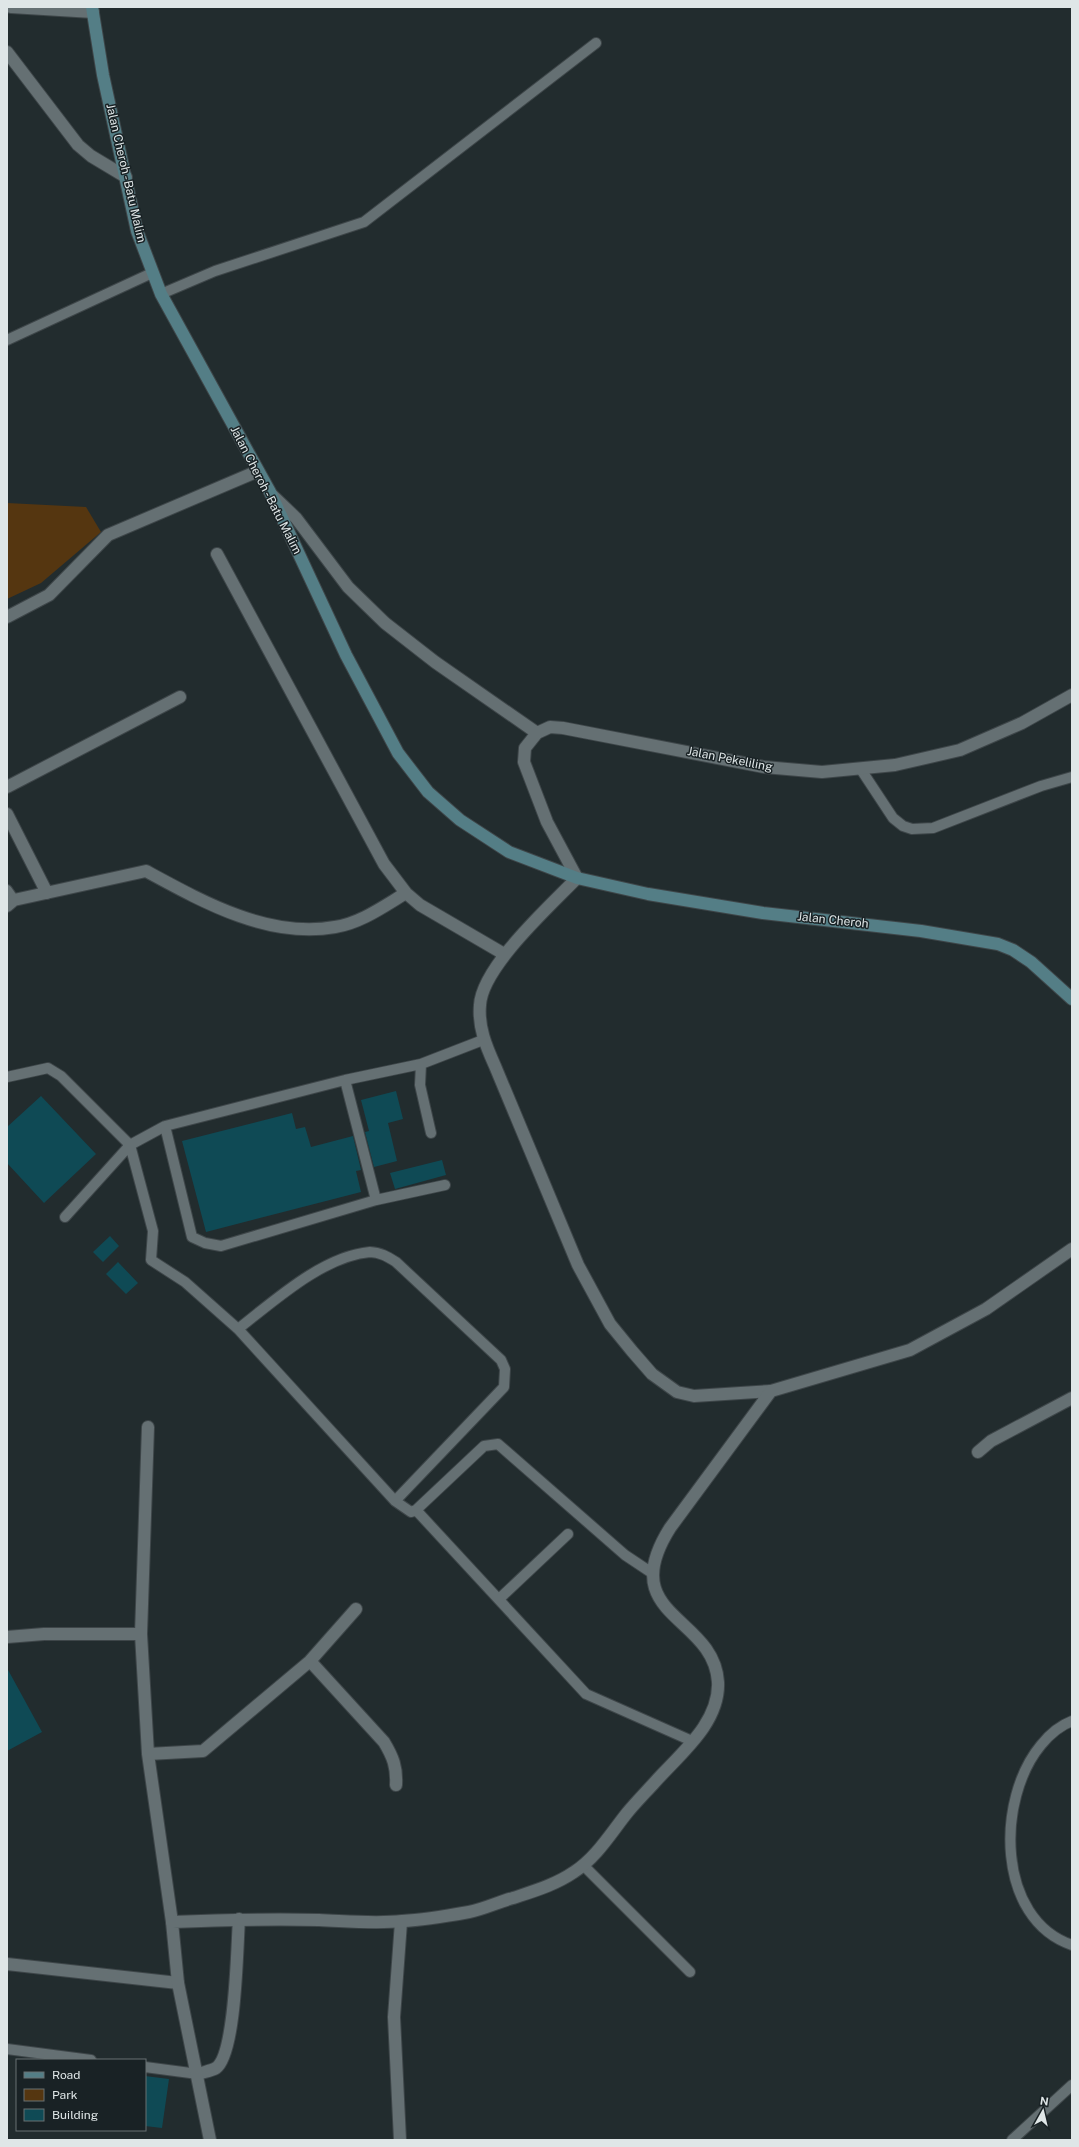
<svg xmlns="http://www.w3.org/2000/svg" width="1079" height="2147" viewBox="0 0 1079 2147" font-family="'Public Sans',sans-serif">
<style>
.green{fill:#553610}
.building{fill:#0f4a55}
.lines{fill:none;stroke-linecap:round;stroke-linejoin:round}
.service-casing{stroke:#3e4649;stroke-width:12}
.minor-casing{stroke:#3e4649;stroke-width:14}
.tertiary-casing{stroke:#3e4649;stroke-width:14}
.secondary-casing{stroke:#3e4649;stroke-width:14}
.service{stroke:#657073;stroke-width:10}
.minor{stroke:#657073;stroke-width:12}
.tertiary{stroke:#657073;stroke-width:12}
.secondary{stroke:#547e86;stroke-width:12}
.labels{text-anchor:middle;stroke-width:3;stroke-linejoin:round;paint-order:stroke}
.street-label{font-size:12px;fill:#dfe6e7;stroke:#192225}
</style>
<rect width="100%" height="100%" fill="#222c2e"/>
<path class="green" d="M7,503l79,4 15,25 -60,51 -34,16z"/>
<path class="building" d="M396,1091l7,28 -15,4 9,38 -23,6 -9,-35 4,-1 -8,-31z
M41,1096l55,58 -52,49 -37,-40v-36z
M292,1113l4,16 9,-2 6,20 42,-11 8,34 -5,1 5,21 -155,40 -24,-91z
M442,1160l4,15 -51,14 -5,-16z
M110,1236l9,10 -16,16 -10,-10z
M118,1262l20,21 -12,11 -20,-20z
M7,1668l35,64 -35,19z
M145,2076l24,3 -7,49 -17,-2z"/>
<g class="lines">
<defs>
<path id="service" d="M161,294l54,-23 149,-49 232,-179
M7,340l145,-67
M860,768l33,50 10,8 9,3 21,-1 108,-42 31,-9
M7,890l7,10
M421,1064l-1,21 11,48
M7,1077l41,-9 13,8 69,69 35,-19 180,-46 76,-16 62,-24
M165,1126l27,111 13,6 16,3 155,-46 -31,-120
M130,1145l23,86 -2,29 34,22 53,47 157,172 16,11 5,-2 68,-64 14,-2 127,111 27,18
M376,1200l69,-15
M65,1217l65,-72
M238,1329c36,-28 85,-73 132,-77 10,0 18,5 26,10l105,98 4,9 -1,18 -109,114
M416,1510l170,184 106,47
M499,1599l69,-65
M1072,1721c-13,5 -23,14 -31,24 -45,54 -45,174 31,200
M583,1865l107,107
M7,2049l84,11
M145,2067l53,7
M1012,2140l60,-55"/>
<path id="minor" d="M11,7l82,5
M7,52l71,93 13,11 35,21
M272,495l24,23 52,69 37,36 50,39 102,71
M217,554l167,310 22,29 14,12 84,49
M7,617l42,-22 59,-60 150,-64
M7,787l173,-90
M7,814l40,79
M7,906l7,-6 132,-29c57,31 123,68 189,56 26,-4 49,-21 71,-34
M771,1391l-77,5 -17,-4 -25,-18 -20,-23 -22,-27 -32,-59 -83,-199c-9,-20 -17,-39 -15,-61 2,-38 70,-99 97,-127l-30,-56 -23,-60 1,-14 12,-15 13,-6 13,1 201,39 58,5 73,-7 65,-15 62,-27 50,-28
M148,1427l-7,207 7,120 24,168
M978,1452l13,-11 81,-43
M7,1637l37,-3h97
M310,1661l74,81c9,15 13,25 12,43
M148,1754l55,-3 107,-90 46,-52
M7,1964l171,19
M198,2074c5,-2 13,-3 18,-6 20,-14 21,-123 23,-149
M400,2140l-6,-123 7,-95"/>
<path id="tertiary" d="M210,2140l-32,-157 -6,-61c49,-2 98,-3 147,-2 27,1 56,4 83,1 22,-1 45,-5 67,-9 15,-3 29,-10 44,-14 21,-7 42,-13 61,-26 22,-14 37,-39 53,-59 9,-11 19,-21 28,-31 25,-28 65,-59 63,-100 -4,-67 -104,-65 -48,-154l101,-137 139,-41 76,-41 86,-60"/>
<path id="secondary" d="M92,7l11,68 34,156 24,63 109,198 76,163 52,98 30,39 32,28 49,32 68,26 71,16 115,19 158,18 77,13 15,6 18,12 41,37"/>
</defs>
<use href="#service" class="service-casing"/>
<use href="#minor" class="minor-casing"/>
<use href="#tertiary" class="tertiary-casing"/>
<use href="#secondary" class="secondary-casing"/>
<use href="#service" class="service"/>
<use href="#minor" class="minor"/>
<use href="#tertiary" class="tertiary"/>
<use href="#secondary" class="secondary"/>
</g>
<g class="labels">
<g class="street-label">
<text transform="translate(126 173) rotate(77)" y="4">Jalan Cheroh - Batu Malim</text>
<text transform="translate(266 490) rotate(63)" y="4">Jalan Cheroh - Batu Malim</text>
<text transform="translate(730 759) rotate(11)" y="4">Jalan Pekeliling</text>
<text transform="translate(833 920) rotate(6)" y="4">Jalan Cheroh</text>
</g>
</g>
<rect width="1079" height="2147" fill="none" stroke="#dfe6e7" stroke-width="16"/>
<rect x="16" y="2059" width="130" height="72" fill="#192225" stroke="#687073"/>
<rect x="24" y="2072" width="20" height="6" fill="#547e86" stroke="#687073"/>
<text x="52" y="2079" font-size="12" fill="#dfe6e7">Road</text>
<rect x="24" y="2089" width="20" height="12" fill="#553610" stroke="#687073"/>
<text x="52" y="2099" font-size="12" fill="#dfe6e7">Park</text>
<rect x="24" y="2109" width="20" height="12" fill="#0f4a55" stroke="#687073"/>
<text x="52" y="2119" font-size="12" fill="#dfe6e7">Building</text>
<g transform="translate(1043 2111) rotate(8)" stroke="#192225" stroke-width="3" paint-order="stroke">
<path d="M0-3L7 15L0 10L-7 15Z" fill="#dfe6e7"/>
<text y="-6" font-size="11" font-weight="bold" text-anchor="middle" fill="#dfe6e7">N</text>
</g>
</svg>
